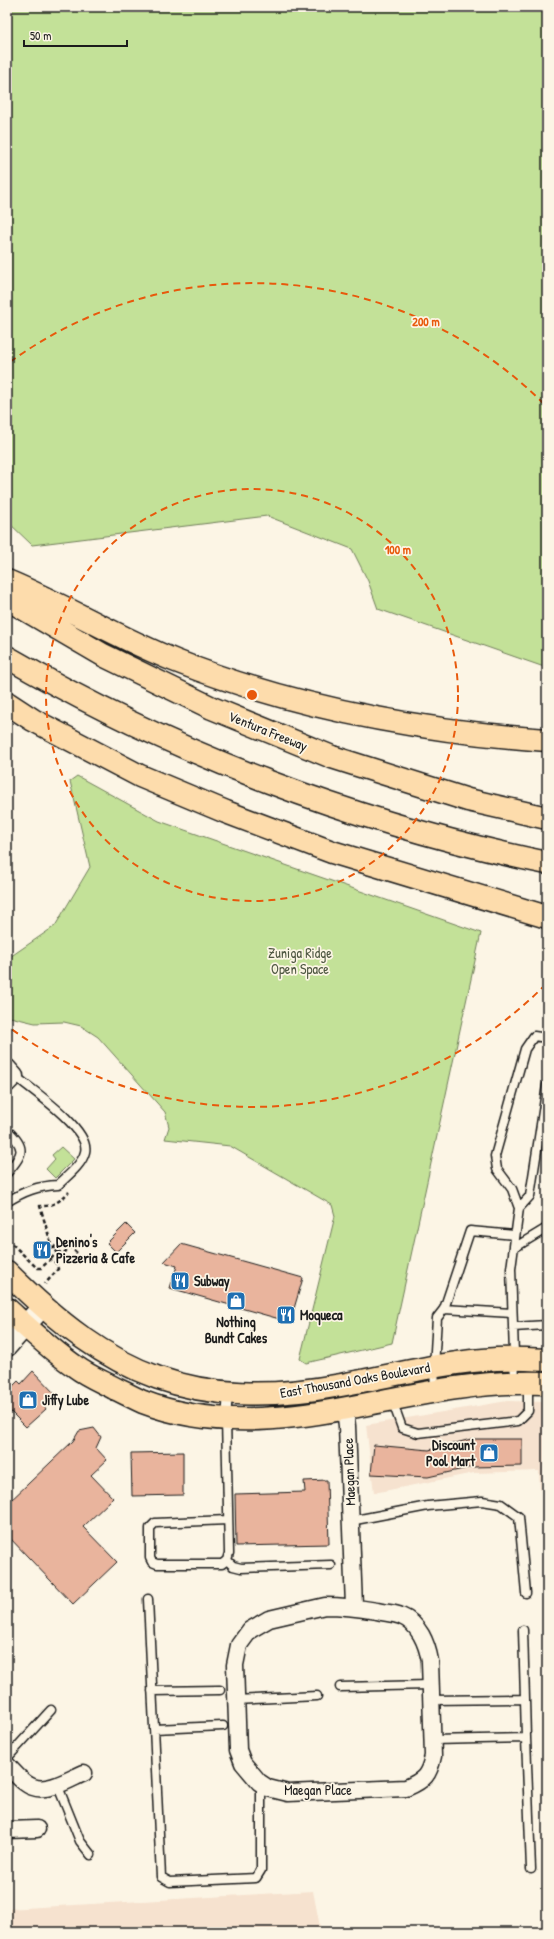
<svg xmlns="http://www.w3.org/2000/svg" width="554" height="1939" viewBox="0 0 554 1939" font-family="'Patrick Hand',sans-serif">
<style>
.built{fill:#f6e2cf}
.green{fill:#c3e198;stroke:#707e5a}
.building{fill:#e9b49d;stroke:#1c1c1c}
.lines{fill:none;stroke-linecap:round;stroke-linejoin:round}
.service-casing{stroke:#1c1c1c;stroke-width:11}
.minor-casing{stroke:#1c1c1c;stroke-width:19}
.tertiary-casing{stroke:#1c1c1c;stroke-width:23}
.primary-casing{stroke:#1c1c1c;stroke-width:25}
.motorway-casing{stroke:#1c1c1c;stroke-width:25}
.path{stroke:#1c1c1c;stroke-width:2.5;stroke-dasharray:4 3;stroke-linecap:butt}
.service{stroke:#fcf5e5;stroke-width:8}
.minor{stroke:#fcf5e5;stroke-width:16}
.tertiary{stroke:#fcf5e5;stroke-width:20}
.primary{stroke:#fddcac;stroke-width:22}
.motorway{stroke:#fddcac;stroke-width:22}
.ring{fill:none;stroke:#e8590c;stroke-width:2;stroke-dasharray:7 5}
.labels{text-anchor:middle;stroke-width:3.5;stroke-linejoin:round;paint-order:stroke}
.street-label{font-size:14px;fill:#1c1c1c;stroke:#fcf5e5}
.park-label{font-size:14px;fill:#4e5741;stroke:#fcf5e5}
.poi-label{font-size:14px;font-weight:bold;fill:#1c1c1c;stroke:#fcf5e5;text-anchor:start}
.centre{fill:#e8590c;stroke:#fcf5e5;stroke-width:2}
.ring-label{font-size:12px;text-anchor:middle;font-weight:bold;fill:#e8590c;stroke:#fcf5e5;stroke-width:3.5;stroke-linejoin:round;paint-order:stroke}
</style>
<rect width="100%" height="100%" fill="#fcf5e5"/>
<filter id="ink" filterUnits="userSpaceOnUse"><feTurbulence type="fractalNoise" baseFrequency=".025" numOctaves="2"/><feDisplacementMap in="SourceGraphic" scale="8" xChannelSelector="R" yChannelSelector="G"/><feConvolveMatrix kernelMatrix="1 2 1 2 8 2 1 2 1" color-interpolation-filters="sRGB"/></filter>
<g filter="url(#ink)">
<path class="built" d="M507,1401l40,1v233l-8,-164 -65,2 -100,20 -8,-68z
M313,1891l8,41h-314v-23z"/>
<path class="green" d="M7,7h540v661l-169,-59 -10,-28 -16,-32 -85,-33 -235,29 -25,-24z
M77,776l82,45 322,112 -89,410 -86,20 -6,-4 35,-143 -3,-11 -102,-59 -65,-7 4,-12 -4,-15 -67,-75 -17,-11 -17,-4 -29,1 -25,-6 -3,-11v-47l48,-33 35,-59 -20,-86z
M61,1147l13,12 -19,19 -9,-9 9,-10 -3,-4z"/>
<path class="building" d="M126,1224l9,9 -19,19 -9,-9z
M181,1244l122,34 -13,44 -120,-34 7,-22 -13,-4z
M33,1371l22,23 -12,11 3,4 -20,18 -19,-19v-16l11,-11 3,3z
M94,1428l7,9 -5,11 11,12 -16,15 22,23 -30,29 34,35 -44,42 -66,-69v-31l66,-63 6,-10z
M471,1439h51v27l-50,1 -44,10 -57,-3 3,-29 55,5z
M183,1452v43l-51,1 -1,-43z
M327,1480l2,64 -93,2 -1,-52 70,-2 -1,-11z"/>
<g class="lines">
<defs>
<path id="service" d="M7,1130c19,18 17,23 0,43
M7,1202c17,-11 31,-16 51,-17 9,-9 24,-20 27,-33 6,-22 -54,-63 -70,-76
M519,1208l11,-12 17,-111
M514,1248l33,-20
M444,1309l68,4
M513,1327l34,-2
M515,1382l-4,-113 8,-61 -7,-19 -15,-20 -2,-13 30,-107 9,-13 13,2
M435,1389l-1,-22 3,-49 7,-9 26,-78 45,4
M392,1400l10,28 16,5 100,-12 10,-10v-27
M228,1520l-73,3 -5,5v30l2,4 5,2h65l5,-4 2,-7 -3,-134 2,-26
M350,1521l78,-15 54,-5 19,3 18,13 7,76
M227,1560l6,6 8,2 90,-3
M148,1599l13,278 9,5 86,-4 5,-8v-87
M523,1630l2,69
M340,1687l90,-2
M152,1691l68,-1
M236,1700l81,-4
M431,1700l94,-1 1,39 -94,2
M154,1729l69,-3
M526,1738l5,131
M7,1758l44,-48
M57,1784l23,57 11,14"/>
<path id="minor" d="M7,1067l8,9 -8,8
M345,1409l2,17 7,180
M325,1606c18,0 34,2 52,5 8,2 17,2 24,5 18,7 26,28 29,45l3,95c-4,19 -8,24 -27,32l-118,5 -20,-5 -9,-6 -16,-19 -5,-13 -3,-85 4,-20 11,-15 19,-11z
M7,1765c7,7 16,19 26,22 15,6 37,-8 51,-14
M7,1830l30,-1"/>
<path id="tertiary" d="M7,1346l35,-39"/>
<path id="primary" d="M7,1272c103,104 187,140 334,113 51,-9 102,-23 155,-26 17,-1 34,0 51,1
M7,1309c22,20 44,41 69,58 12,9 27,15 40,22 9,4 18,9 27,13 65,25 137,19 204,6 68,-13 130,-28 200,-25"/>
<path id="motorway" d="M7,581c58,24 111,57 169,80 119,47 244,70 371,79
M7,599l96,56 109,53 120,49 136,43 79,18
M7,657c167,97 351,167 540,206
M7,703l26,17 107,56 86,36 106,40 215,65"/>
</defs>
<use href="#service" class="service-casing"/>
<use href="#minor" class="minor-casing"/>
<use href="#tertiary" class="tertiary-casing"/>
<use href="#primary" class="primary-casing"/>
<use href="#motorway" class="motorway-casing"/>
<path class="path" d="M7,1239l30,29h4l10,-9 5,4 2,6 -13,15
M54,1249l2,-4c6,-2 9,-2 14,2
M57,1252l7,1 6,-6 7,6
M51,1259l6,-7 -5,-5 -12,-41c13,1 20,-5 29,-14"/>
<use href="#service" class="service"/>
<use href="#minor" class="minor"/>
<use href="#tertiary" class="tertiary"/>
<use href="#primary" class="primary"/>
<use href="#motorway" class="motorway"/>
</g>
</g>
<g class="ring">
<circle cx="252" cy="695" r="206"/>
<path d="M546 984A412 412 0 0 1 10 1028M10 362A412 412 0 0 1 546 406"/>
</g>
<defs>
<symbol id="restaurant-square" viewBox="-11 -11 22 22"><rect x="-9" y="-9" width="18" height="18" rx="4" fill="#1f6fb2" stroke="#fcf5e5"/><path d="M-5-6h1v4h1v-4h1v4h1v-4h1v5L-1.5 .5V6h-2V.5L-5-1ZM5-6V6H3V1.5H1.5Q1.5-4 5-6Z" fill="#fff"/></symbol>
<symbol id="shop-square" viewBox="-11 -11 22 22"><rect x="-9" y="-9" width="18" height="18" rx="4" fill="#1f6fb2" stroke="#fcf5e5"/><path d="M-5-2.5h2.3a2.7 3.5 0 0 1 5.4 0H5L5.5 6h-11ZM-1.5-2.5h3a1.5 2.3 0 0 0-3 0Z" fill="#fff"/></symbol>
</defs>
<g fill-rule="evenodd">
<use href="#restaurant-square" x="31" y="1239" width="22" height="22"/>
<use href="#restaurant-square" x="169" y="1270" width="22" height="22"/>
<use href="#shop-square" x="225" y="1290" width="22" height="22"/>
<use href="#restaurant-square" x="275" y="1304" width="22" height="22"/>
<use href="#shop-square" x="17" y="1389" width="22" height="22"/>
<use href="#shop-square" x="478" y="1442" width="22" height="22"/>
</g>
<g class="labels">
<g class="street-label">
<text transform="translate(268 731) rotate(22)" y="5">Ventura Freeway</text>
<text transform="translate(355 1380) rotate(-10)" y="5">East Thousand Oaks Boulevard</text>
<text transform="translate(349 1472) rotate(-92)" y="5">Maegan Place</text>
<text x="318" y="1795">Maegan Place</text>
</g>
<g class="park-label">
<text x="300" y="958">Zuniga Ridge<tspan x="300" dy="16">Open Space</tspan></text>
</g>
<g class="poi-label">
<text x="56" y="1247">Denino's<tspan x="56" dy="16">Pizzeria &amp; Cafe</tspan></text>
<text x="194" y="1286">Subway</text>
<text x="300" y="1320">Moqueca</text>
<text x="236" y="1327" text-anchor="middle">Nothing<tspan x="236" dy="16">Bundt Cakes</tspan></text>
<text x="42" y="1405">Jiffy Lube</text>
<text x="475" y="1450" text-anchor="end">Discount<tspan x="475" dy="16">Pool Mart</tspan></text>
</g>
</g>
<circle cx="252" cy="695" r="6" class="centre"/>
<g class="ring-label">
<text x="426" y="326">200 m</text>
<text x="398" y="554">100 m</text>
</g>
<rect width="554" height="1939" fill="none" stroke="#fcf5e5" stroke-width="24"/>
<rect x="12" y="12" width="530" height="1915" fill="none" stroke="#1c1c1c" stroke-width="1.5" filter="url(#ink)"/>
<path d="M24 40v6h103v-6" fill="none" stroke="#1c1c1c" stroke-width="2"/>
<text x="30" y="40" font-size="12" fill="#1c1c1c" stroke="#fcf5e5" stroke-width="3" paint-order="stroke">50 m</text>
</svg>
